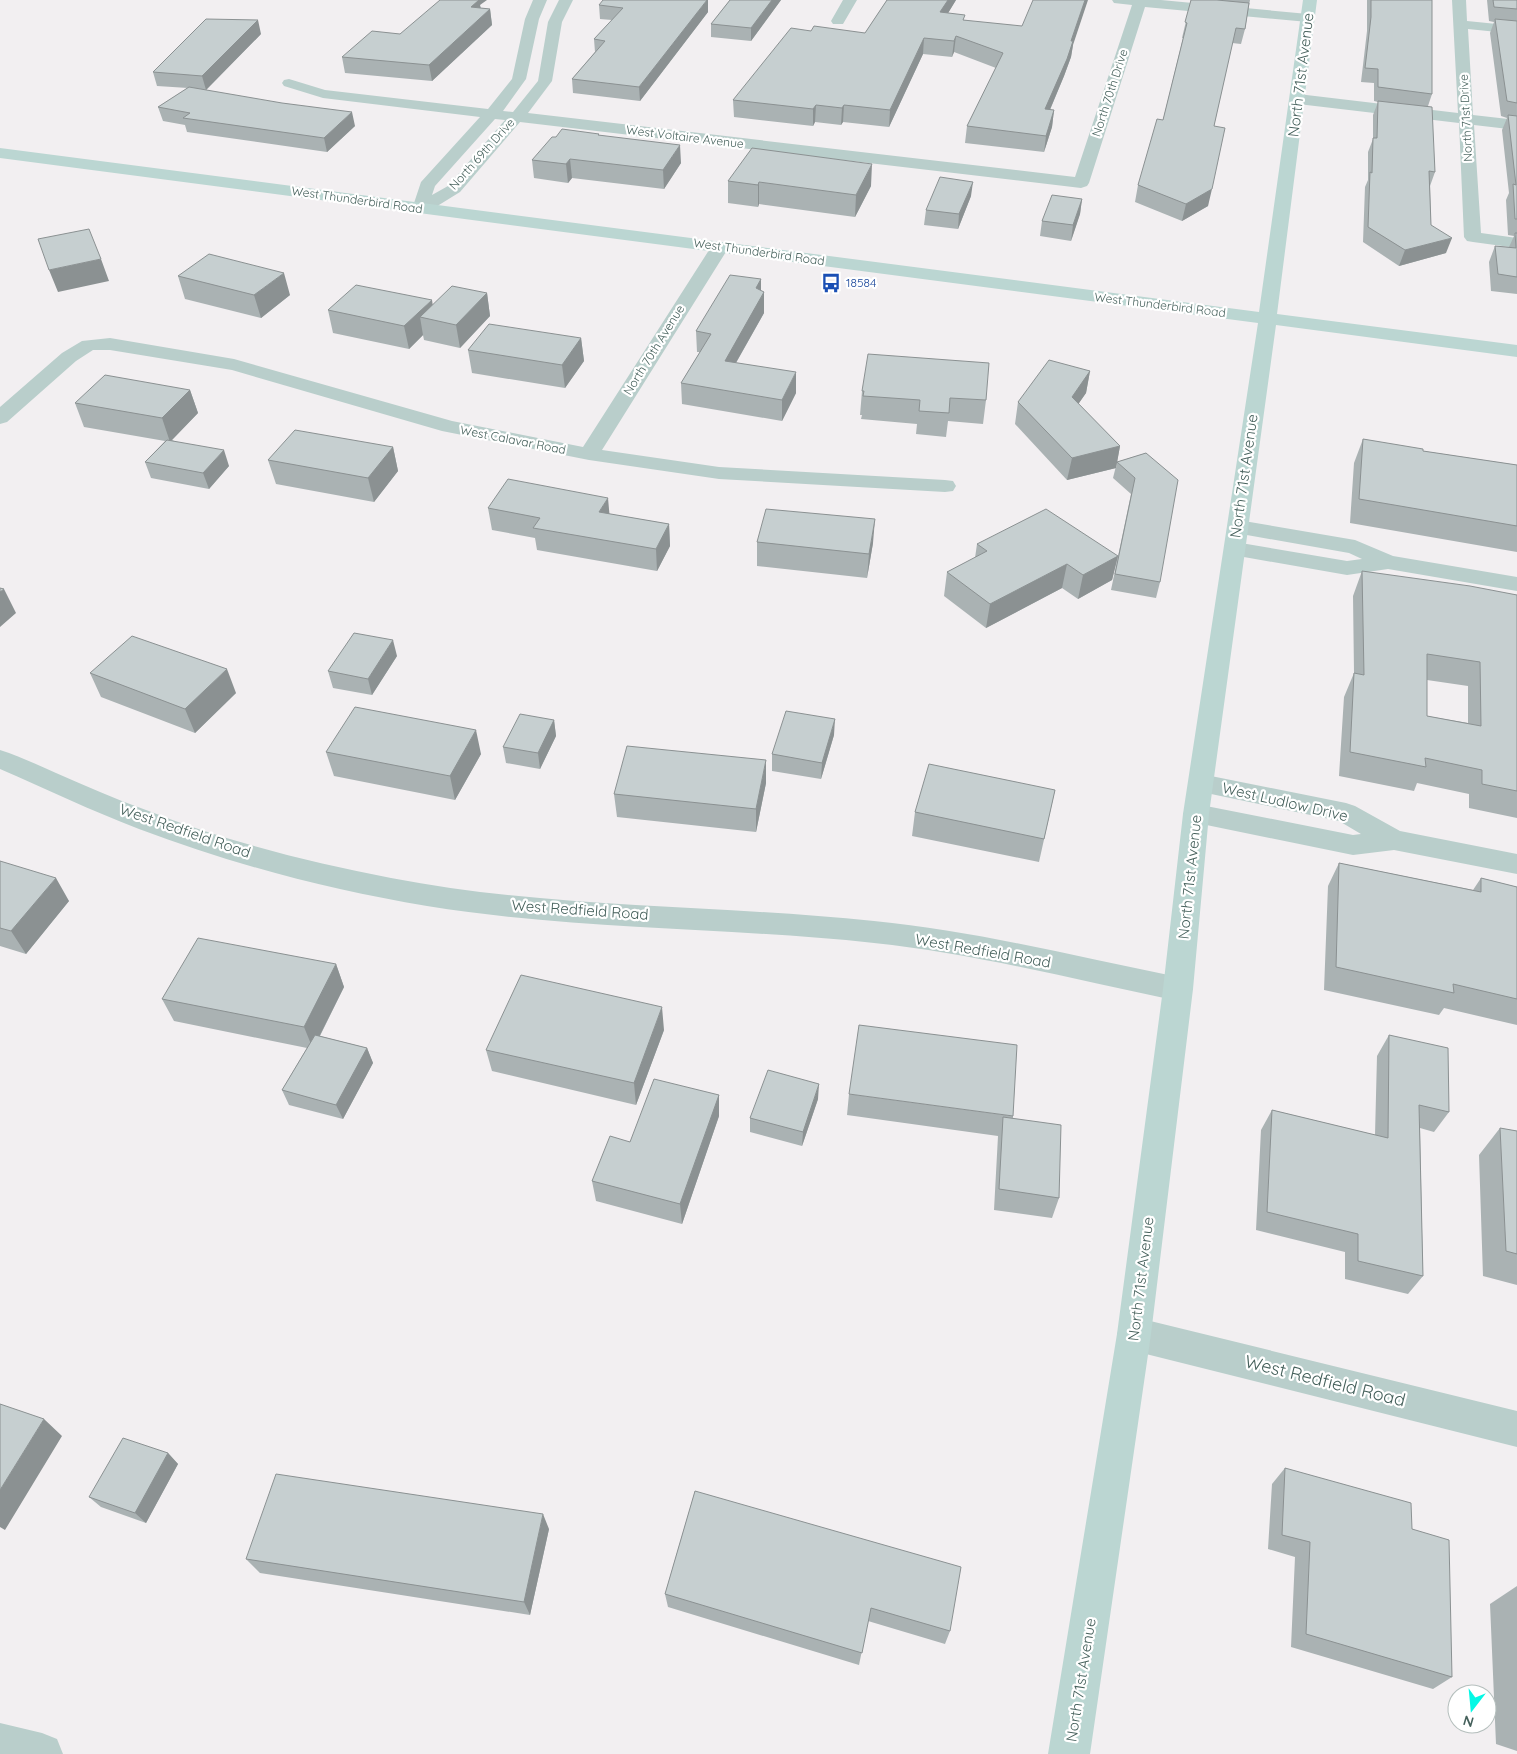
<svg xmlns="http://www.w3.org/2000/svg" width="1517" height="1754" viewBox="0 0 1517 1754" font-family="Quicksand,sans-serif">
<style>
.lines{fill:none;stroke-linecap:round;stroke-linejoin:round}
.street{fill:#b9cecb;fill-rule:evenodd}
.secondary{fill:#bbd6d2;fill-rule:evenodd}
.wall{fill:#aab2b3;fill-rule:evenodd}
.shaded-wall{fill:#8b9192}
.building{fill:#c6cfd0;stroke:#8b9192;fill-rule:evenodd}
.labels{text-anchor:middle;stroke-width:4.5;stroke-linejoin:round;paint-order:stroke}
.far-street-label{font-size:12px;fill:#45605b;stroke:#fff}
.far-transit-label{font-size:12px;fill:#164399;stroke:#fff;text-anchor:start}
.street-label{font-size:15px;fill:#45605b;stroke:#fff}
.near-street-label{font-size:18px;fill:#45605b;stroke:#fff}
</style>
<rect width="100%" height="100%" fill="#f2eff1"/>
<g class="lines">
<path class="street" d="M533,0h14l-8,19 -13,60 -23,32 10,1 25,-31 10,-59 11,-22h14l-11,22 -10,59 -24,32 547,64 57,-172 -18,-2 -2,-3h49l147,14 7,4 -7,4 -163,-15 -56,176 -2,3 -6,2 -561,-66 -60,70 -34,21h-12l-2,-4 9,-27 59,-65 -157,-19 -39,-12 -2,-3 2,-3 5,-1 36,11 163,19 24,-30 13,-60zM495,119l10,1 -57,66 -16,9 3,-9z
M843,0h14l-14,24h-10l-2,-3z
M1452,0h14l1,21 50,5v8l-49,-5 5,86 44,5v10l-43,-5 7,108 36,5v10l-44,-6 -6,-1 -3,-4 -5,-114 -161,-19 -5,-2 -3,-3 3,-3 5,-2 160,19z
M720,242l6,1 3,4 -127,203 117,17 226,13 8,1 3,5 -3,5 -8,1 -226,-13 -130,-19 -147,-29 -210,-61 -122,-20h-17l-17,11 -69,61 -7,2v-17l62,-54 20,-12 28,-3 124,21 218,62 131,26 128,-200 3,-4z
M1238,520l117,20 38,16 124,21v14l-129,-22 -41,6 -120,-21 -3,-5 3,-5 8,-2 112,19 15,-2 -13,-6 -119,-21 -3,-5 3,-5z
M0,750c19,6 38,15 56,23 30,13 59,26 90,37 79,31 162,52 245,68 159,31 322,26 483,43 103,10 203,36 304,56l10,4 5,8 -5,8 -10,4c-101,-21 -201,-47 -304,-58 -149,-16 -299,-13 -447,-37 -98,-16 -195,-42 -288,-77 -47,-18 -93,-40 -139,-60z
M1201,774l145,29 9,3 45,25 117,23v20l-123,-24 -41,5 -166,-34 -4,-7 4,-7 9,-3 157,31 8,-1 -22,-13 -147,-31 -4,-7 4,-7z
M1134,1317l383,94v36l-383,-96 -12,-5 -5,-12 5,-12z
M0,1723l42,10 15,6 6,15h-63z"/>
<path class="secondary" d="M1303,0h14l-40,314 240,31v12l-241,-32 -67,489 -16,175 -42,345 -61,420h-42l69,-420 46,-345 20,-175 75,-491 -1258,-165v-10l1259,164z"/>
</g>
<path class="wall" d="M730,0h51l-30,41 -40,-4v-13z
M887,0h69l-8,13 16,7 109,25 -2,12 -7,19 -14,34h4l-2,17 -8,25 -79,-9 2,-17 29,-58 -42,-16 -2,5 -29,-3 -34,73 -46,-5 -2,3 -26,-3 -2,4 -79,-9 -1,-17 78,-69 54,2z
M1191,0h59l-5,29 -4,15 -9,-1 -18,83 -6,80 -26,15 -47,-19 3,-17 25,-65 20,-82h-1z
M1367,0h65v94l-4,12 7,66 -5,14 1,39 15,28 -47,13 -36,-24 2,-55 3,-7v-28l5,-13v-24l5,-13 -4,-1v-18l-13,-1 6,-51z
M1487,0h30v294l-26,-3 -2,-29 6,-16 14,1 5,-11 -6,-1 -2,-35 3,-7 -7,-63 5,-12 -6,-2 -11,-83 4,-11 -5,-1z
M480,5l1,3 9,1 2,16 -60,56 -87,-8 -3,-16 58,-23z
M599,5l109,7 -68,89 -67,-8 -1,-14 23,-27 -1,-13 18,-19 -12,-1z
M261,34l-55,56 149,36 -28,26 -140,-20 -2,-7 -22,-4 -5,-14 30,-19 -31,-2 -4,-14z
M599,135l82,28 -17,26 -92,-11 -4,5 -34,-5 -2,-18 24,-23z
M728,181l143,5 -16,31 -96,-13 -1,3 -30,-4z
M971,196l-13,33 -34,-4 2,-15z
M1082,199l-2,15 -9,27 -31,-5 2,-15z
M178,276l112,19 -29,23 -76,-19z
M761,279v12l3,1v21l-28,50 60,30 -14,28 -100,-17 -1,-21 19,-31h-3l-1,-21z
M487,293l3,23 -30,32 -36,-8 -1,-5 -14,14 -76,-16 -5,-23 104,-5z
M581,338l3,23 -19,27 -93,-15 -4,-23z
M1090,371l-4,22 -8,11 42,42 -4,22 -49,12 -52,-56 3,-22z
M190,390l8,23 -26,27 57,26 -20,23 -58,-11 -6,-16 20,-21 -81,-14 -9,-24z
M862,391l124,9 -3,24 -35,-3 -2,16 -30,-3 1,-10 -56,-5 1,-4h-2z
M1363,439l60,12 94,14v87l-167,-29 4,-60z
M393,447l5,24 -24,31 -98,-18 -8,-24z
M1146,453l14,129 -4,16 -45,-8 20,-96 -18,-16 4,-16z
M488,508l122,6 59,10 1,22 -13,25 -120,-21 -2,-12 -43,-8z
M757,542l116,1 -6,35 -110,-12z
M977,544l141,12 -6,24 -34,19 -16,-11 -76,40 -42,-32 3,-24 28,-14z
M1362,571l155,24v223l-48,-10v-14l-52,-11 -3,8 -75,-15 5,-79 10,-24 -1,-77zM1427,680l41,6v37l-41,-7z
M397,656l-25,39 -39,-7 -5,-17z
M90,673l146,20 -41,40 -94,-36z
M554,720l2,16 -16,33 -34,-6 -3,-16z
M834,735l-13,44 -49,-8v-17z
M326,752l155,2 -26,46 -121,-24z
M766,783l-10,49 -139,-15 -3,-23z
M1055,790l-16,72 -127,-26 3,-24z
M0,861l69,40 -43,53 -26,-8z
M1339,863l134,27 8,-12 36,9v138l-73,-17 -5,7 -115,-25 4,-104z
M336,964l8,23 -24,49 47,12 6,15 -30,56 -54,-14 -7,-15 25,-42 -133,-27 -12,-22z
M664,1030l-28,75 -144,-34 -6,-21z
M1389,1035l60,77 -15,20 -14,-4 3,148 -15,18 -63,-15v-27l-89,-22 5,-100 11,-20 103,25 2,-79z
M849,1094l164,22v2l46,80 -7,20 -58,-8 4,-74 -151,-21z
M719,1095v21l-37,108 -86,-23 -4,-20 38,-39z
M818,1099l-16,47 -52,-14v-14z
M1500,1128l17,3v154l-34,-9 -4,-121z
M168,1453l10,11 -32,59 -45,-16 -12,-10z
M1285,1468l127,61 40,148 -19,12 -142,-42 4,-90 -27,-8 4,-65z
M695,1491l255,140 -5,13 -77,-23 -9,44 -191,-58 -3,-13z
M549,1529l-19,86 -270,-42 -14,-14z
M1517,1586v165l-21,-7 -6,-140z"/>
<path class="shaded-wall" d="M467,0h20l-7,5 1,10 -12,-1z
M707,0h1v12l-68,89 -1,-14z
M772,0h9l-30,41v-13z
M948,0h8l-17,28 1,-16z
M1085,0h3l-15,45 -2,12 -7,19 -21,50 2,-17z
M490,9l2,16 -60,56 -3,-16z
M258,20l3,14 -55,56 -4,-14z
M956,36l-2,16 -2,5 2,-16z
M924,38l-1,16 -34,73 1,-17z
M816,105l-1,17 -2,4v-17z
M844,105l-1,17 -2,3 1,-17z
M1054,110l-2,17 -8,25 2,-16z
M352,112l3,14 -28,26 -3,-14z
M680,145l1,18 -17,26 -1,-19z
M570,159l2,19 -4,5 -2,-19z
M872,164l-1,22 -16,31 1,-22z
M759,182v22l-1,3v-22z
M973,182l-2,14 -13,33 1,-15z
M1212,189l-4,17 -26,15 4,-17z
M1082,199l-2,15 -9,27 2,-16z
M1452,238l-6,15 -47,13 6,-16z
M101,259l8,22 -51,11 -9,-22z
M284,273l6,22 -29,23 -7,-23z
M761,279v19l3,-6v21l-39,69v-21l31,-73z
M487,293l3,23 -30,32 -4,-23z
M432,300l3,20 -15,-3 3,18 -14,14 -5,-23z
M581,338l3,23 -19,27 -3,-23z
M1090,371l-4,22 -18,26 4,-22z
M796,372v21l-14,28v-21z
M190,390l8,23 -28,29 -8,-24z
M1120,446l-4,22 -49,12 5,-22z
M393,447l5,24 -24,31 -6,-24z
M224,450l5,16 -20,23 -6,-16z
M608,498l2,22 -11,-8z
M875,519l-2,24 -6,35 2,-24z
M669,524l1,22 -13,25 -1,-22z
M1118,556l-6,24 -34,19 5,-24z
M1067,564l-5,24 -76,40 4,-24z
M4,589l12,24 -16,14v-35z
M393,640l4,16 -25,39 -4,-16z
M227,669l9,24 -41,40 -10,-24z
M835,719l-1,16 -13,44 1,-16z
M554,720l2,16 -16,33 -2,-16z
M476,730l5,24 -26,46 -5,-24z
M766,760v23l-10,49v-23z
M56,878l13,23 -43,53 -15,-23z
M336,964l8,23 -31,62 -9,-22z
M662,1007l2,23 -28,75 -2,-22z
M367,1048l6,15 -30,56 -7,-14z
M819,1084l-1,15 -16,47 1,-14z
M719,1095v21l-37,108 -2,-20z
M44,1419l18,17 -57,94 -5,-3v-37z
M168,1453l10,11 -32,59 -11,-10z
M543,1514l6,15 -19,86 -6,-13z"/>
<path class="building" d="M440,0h39l-8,7 19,2 -61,56 -87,-8 30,-26 28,3z
M603,0h104l-68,87 -67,-8 33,-38 -11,-2 29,-31 -24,-3z
M730,0h42l-21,28 -40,-4z
M887,0h61l-8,12 25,3 -2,5 59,6 11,-26h52l-14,41h2l-6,18 -22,50 9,1 -8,26 -79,-10 36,-73 -47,-17 -2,5 -30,-3 -34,72 -46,-5 -2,3 -26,-3 -3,4 -80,-9 58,-72 20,3 3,-5 51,7z
M1191,0h26l32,3 -4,26 -9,-1 -22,98 11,2 -13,61 -26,15 -48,-19 19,-66 6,1 24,-97 -2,-1z
M1371,0h61v94l-54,-7v-18l-13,-1 6,-51z
M1493,0h24v9l-23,-2z
M206,19l52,1 -56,56 -49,-4z
M1495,19l22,2v82l-10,-2z
M189,87l93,16 70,9 -28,26 -141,-20 7,-5 -32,-6z
M1378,101l54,6 3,65 -6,-1 2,54 21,13 -47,12 -37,-23 2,-55 2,1 1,-35h4z
M1508,115l9,1v103h-2l-2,-35 3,1z
M562,129l37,5 -1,1 82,10 -17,25 -93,-11 -4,5 -34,-4 20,-23h4z
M752,148l120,16 -16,31 -97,-13 -1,3 -30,-4z
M940,177l33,5 -14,32 -33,-4z
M1052,195l30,4 -9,26 -31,-4z
M89,229l12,30 -52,11 -11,-31z
M1515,233h2v44l-19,-3 -3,-28 21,2z
M209,254l75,19 -30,22 -76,-19z
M730,275l31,4 -5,9 8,4 -39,69 71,11 -14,28 -101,-17 30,-49 -15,-3z
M356,285l76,15 -28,26 -76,-16z
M452,286l35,7 -31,32 -36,-8z
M489,324l92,14 -19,27 -94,-15z
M868,354l121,9 -3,37 -36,-2 -1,15 -30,-2 1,-11 -57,-4 1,-5h-2z
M1049,360l41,11 -18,26 48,49 -48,12 -54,-56z
M105,375l85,15 -28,28 -87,-15z
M295,430l98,17 -25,31 -100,-18z
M1363,439l60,10v2l94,14v61l-158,-27z
M167,440l57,10 -21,23 -58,-11z
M1146,453l32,27 -18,102 -45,-8 20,-96 -18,-16z
M508,479l100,19 -9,14 70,12 -13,25 -123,-21 7,-10 -52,-10z
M766,509l109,10 -6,35 -112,-12z
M1046,509l72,47 -35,19 -16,-11 -77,40 -43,-32 40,-21 -10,-7z
M1362,571l108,15 47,9v196l-35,-7v-14l-57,-12 1,9 -76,-15 4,-79 10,2zM1427,654l53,8 1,64 -54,-10z
M0,588l4,1 -4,3z
M354,633l39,7 -25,39 -40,-8z
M132,636l95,33 -42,40 -95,-36z
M355,707l121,23 -26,46 -124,-24z
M786,711l49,8 -13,44 -50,-9z
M520,714l34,6 -16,33 -35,-6z
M627,746l139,14 -10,49 -142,-15z
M929,764l126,26 -11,49 -129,-27z
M0,861l56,17 -45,53 -11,-3z
M1339,863l142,29v-14l36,9v112l-64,-15 1,9 -118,-26z
M198,938l138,26 -32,63 -142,-28z
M521,975l141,32 -28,76 -148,-33z
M859,1025l158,20 -4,71 -164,-22z
M315,1035l52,13 -31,57 -54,-15z
M1389,1035l59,13 1,64 -30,-7 4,171 -65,-15v-27l-91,-22 5,-102 116,28z
M768,1070l51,14 -16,48 -53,-14z
M654,1079l65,16 -39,109 -88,-23 18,-45 20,6z
M1003,1117l58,8 -2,73 -60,-9z
M1500,1128l17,3v123l-11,-3z
M0,1404l44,15 -44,71z
M123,1438l45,15 -33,60 -46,-16z
M1285,1468l126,35 1,26 37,11 3,137 -146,-43 4,-92 -28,-7z
M276,1474l267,40 -19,88 -278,-43z
M695,1491l266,76 -11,64 -79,-23 -9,45 -197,-59z"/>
<defs>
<symbol id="bus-bare" viewBox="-9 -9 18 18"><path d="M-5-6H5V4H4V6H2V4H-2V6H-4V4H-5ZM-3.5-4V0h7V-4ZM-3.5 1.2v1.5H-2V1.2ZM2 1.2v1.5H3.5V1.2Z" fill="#1a4fb4" stroke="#fff" stroke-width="2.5" paint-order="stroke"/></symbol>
</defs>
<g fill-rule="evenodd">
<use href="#bus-bare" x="817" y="269" width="28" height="28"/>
</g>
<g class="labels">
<g class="far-street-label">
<text transform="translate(1110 93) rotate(-72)" y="4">North 70th Drive</text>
<text transform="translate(1466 118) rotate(-93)" y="4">North 71st Drive</text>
<text transform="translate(685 137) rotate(7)" y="4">West Voltaire Avenue</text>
<text transform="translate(482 154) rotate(-48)" y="4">North 69th Drive</text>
<text transform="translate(357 200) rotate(8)" y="4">West Thunderbird Road</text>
<text transform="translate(759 252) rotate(8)" y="4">West Thunderbird Road</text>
<text transform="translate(1160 305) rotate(7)" y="4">West Thunderbird Road</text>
<text transform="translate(654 350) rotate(-58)" y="4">North 70th Avenue</text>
<text transform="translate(513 440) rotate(11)" y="4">West Calavar Road</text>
</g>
<g class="far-transit-label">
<text x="846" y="287">18584</text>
</g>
<g class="street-label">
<text transform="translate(1301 75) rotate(-83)" y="5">North 71st Avenue</text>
<text transform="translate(1244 476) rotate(-82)" y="5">North 71st Avenue</text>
<text transform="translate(1285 802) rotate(13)" y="5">West Ludlow Drive</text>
<text transform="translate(185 831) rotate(19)" y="5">West Redfield Road</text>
<text transform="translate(1190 877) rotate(-84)" y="5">North 71st Avenue</text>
<text transform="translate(580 910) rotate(4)" y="5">West Redfield Road</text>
<text transform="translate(983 951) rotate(10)" y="5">West Redfield Road</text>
<text transform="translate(1141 1279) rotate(-83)" y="5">North 71st Avenue</text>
<text transform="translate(1081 1680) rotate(-81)" y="5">North 71st Avenue</text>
</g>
<g class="near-street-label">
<text transform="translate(1325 1381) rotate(14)" y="6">West Redfield Road</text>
</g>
</g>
<g transform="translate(1472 1709) rotate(196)"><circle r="24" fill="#ffffff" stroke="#b5bfbd"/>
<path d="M0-4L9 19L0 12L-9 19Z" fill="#04f8e5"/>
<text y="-8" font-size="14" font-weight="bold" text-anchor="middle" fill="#45605b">N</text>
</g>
</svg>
